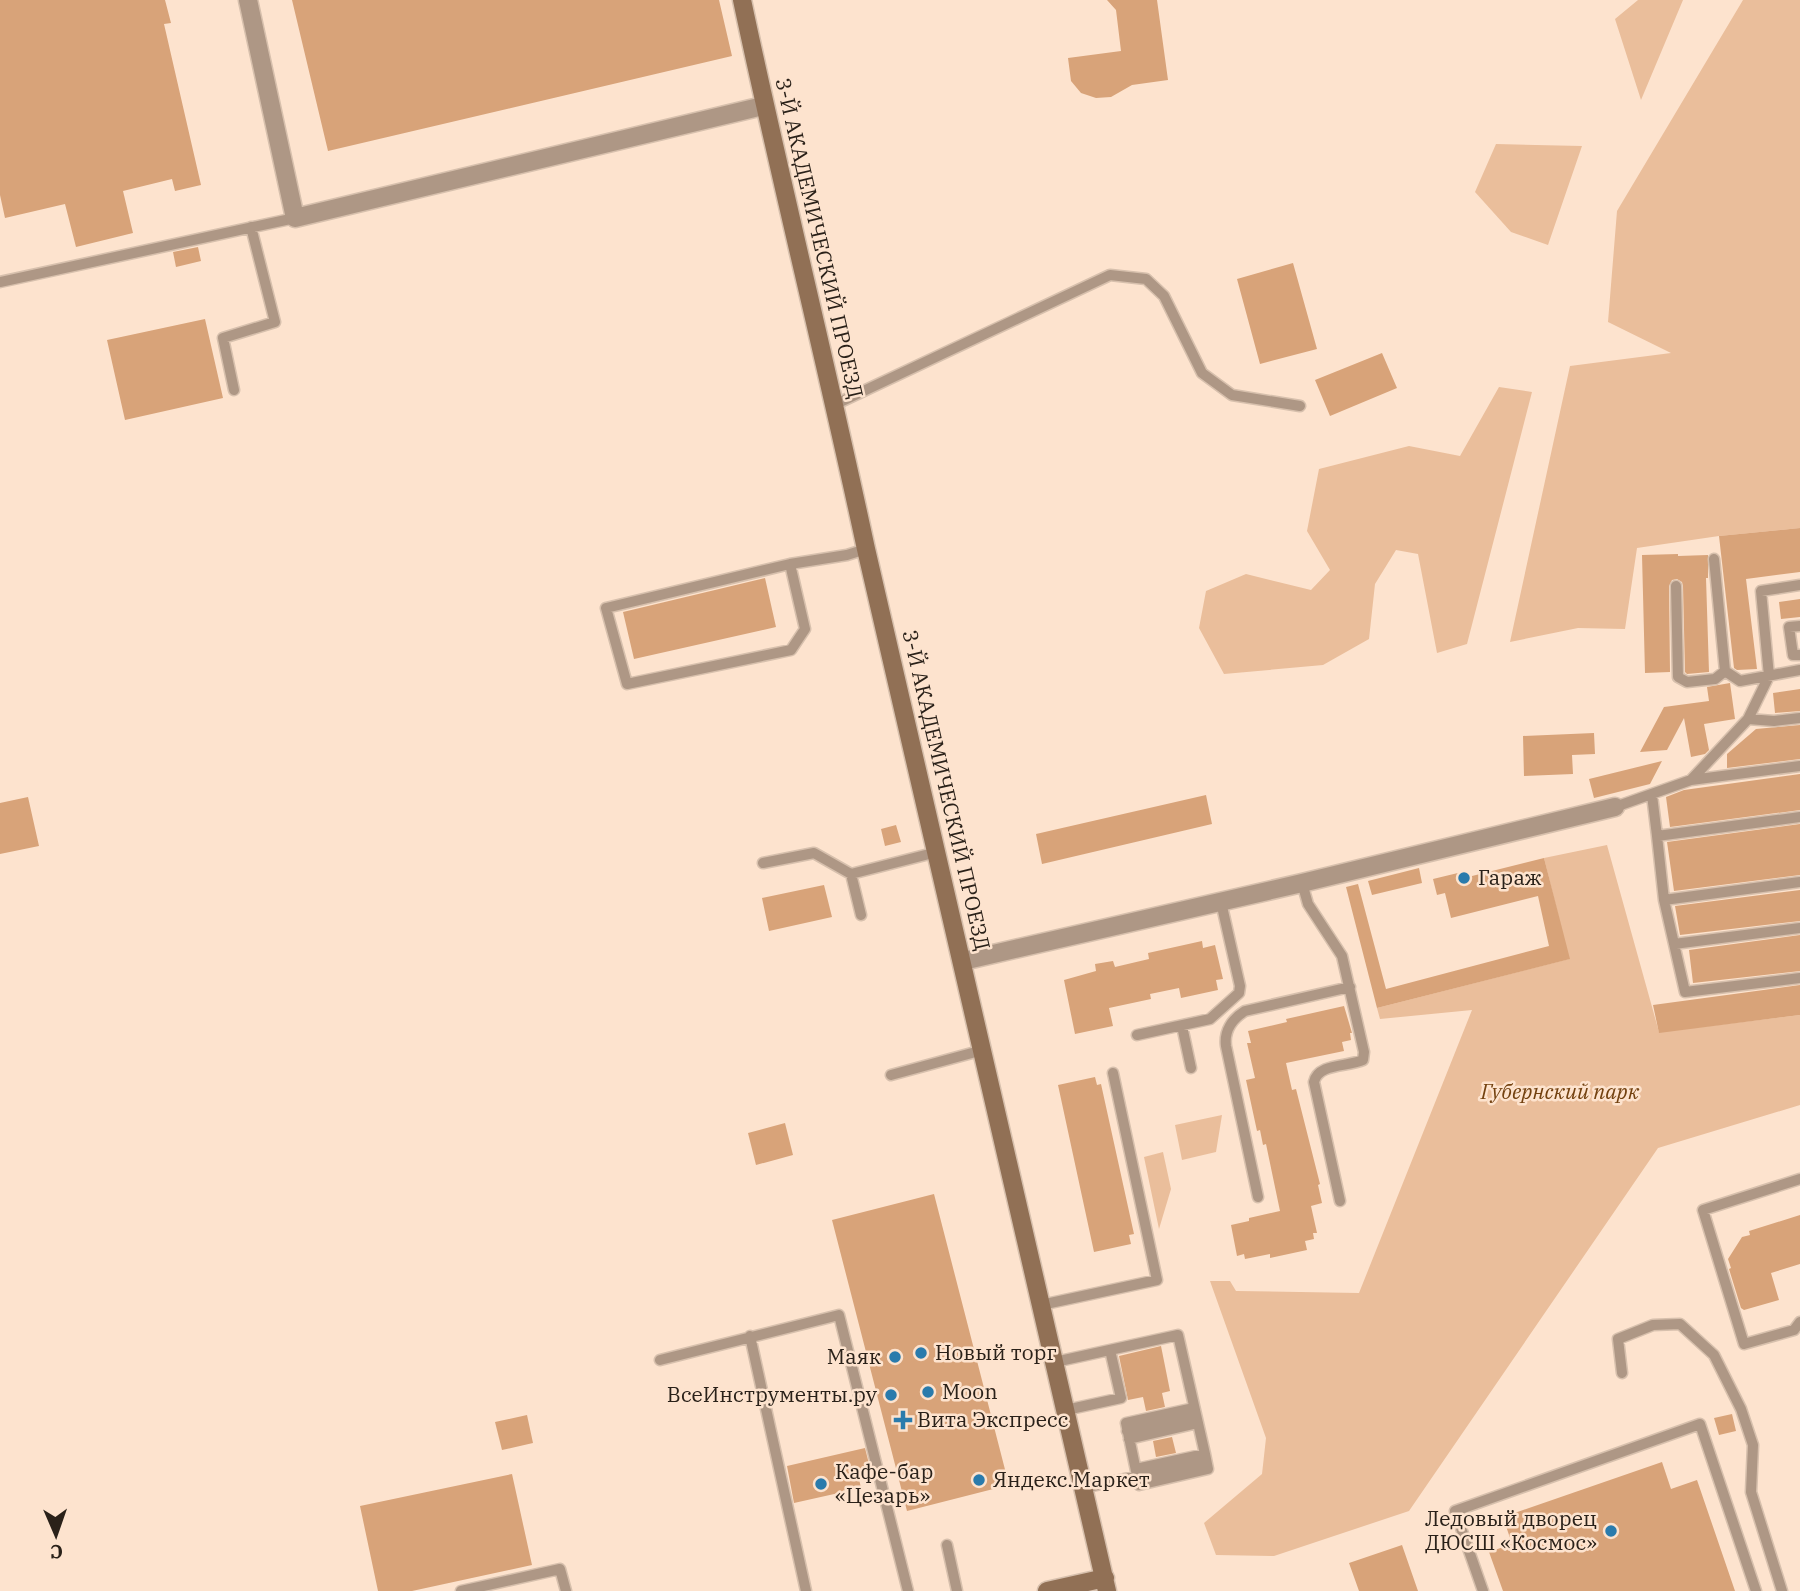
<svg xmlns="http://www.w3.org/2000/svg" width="1800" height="1591" viewBox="0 0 1800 1591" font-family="'IBM Plex Serif',serif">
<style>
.green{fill:#eabe9b}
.building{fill:#d8a379}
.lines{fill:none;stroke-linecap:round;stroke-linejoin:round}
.lane-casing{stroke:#d7c0ad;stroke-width:13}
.street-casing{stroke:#d7c0ad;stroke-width:21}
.secondary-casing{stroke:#d7c0ad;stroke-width:21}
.lane{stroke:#ae9785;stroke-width:10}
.street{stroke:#ae9785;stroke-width:18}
.secondary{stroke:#917055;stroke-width:18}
.poi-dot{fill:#2a7bac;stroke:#fde3ce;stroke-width:2.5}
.labels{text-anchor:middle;stroke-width:5;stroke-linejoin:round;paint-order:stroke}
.street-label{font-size:21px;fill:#2a2119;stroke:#fde3ce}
.poi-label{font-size:21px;fill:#2a2119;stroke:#fde3ce;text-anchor:start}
.park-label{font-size:21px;font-style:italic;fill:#73410f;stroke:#fde3ce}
</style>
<rect width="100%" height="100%" fill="#fde3ce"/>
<path class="green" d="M1638,0h45l-42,100 -26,-81z
M1743,0h57v528l-81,8 -82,12 -12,81 -47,-1 -68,14 60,-276 101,-13 -63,-31 9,-111z
M1496,144l86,2 -34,99 -37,-13 -36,-40z
M1499,387l33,5 -65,252 -30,9 -19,-99 -22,-4 -21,34 -6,55 -46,26 -99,9 -25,-46 7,-37 40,-17 65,16 19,-20 -23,-39 12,-62 90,-23 51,10z
M1607,845l52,187 141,-17v90l-142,43 -249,363 -135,45 -58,-1 -12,-32 58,-49 4,-36 -56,-157h20l6,10 123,2 113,-283 -92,9 -3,-11 192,-49 -25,-101z
M1222,1115l-6,37 -34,8 -7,-35z
M1163,1152l8,37 -12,40 -15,-72z"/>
<path class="building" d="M0,0h165l6,23 -7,1 37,161 -26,6 -3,-12 -49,12 10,42 -57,14 -11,-43 -60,14 -5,-23z
M292,0h427l13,56 -404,95z
M1107,0h50l11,80 -36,5 -21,12 -15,1 -15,-5 -10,-12 -3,-23 53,-7 -5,-41z
M198,247l3,14 -25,6 -3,-15z
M1293,263l24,86 -57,15 -23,-85z
M205,319l18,79 -98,22 -18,-80z
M1382,353l15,35 -67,28 -15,-36z
M1800,528v44l-54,7 11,90 -20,1 -3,-2 -15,-132z
M1678,554v2l30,-1v23h-2l3,94 -22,2 -2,-2 -2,-86 -1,-4 -5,-3 -5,1 -3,6 1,86 -25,1 -3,-118z
M765,578l11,49 -142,32 -11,-47z
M1800,599v18l-19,2 -2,-17z
M1730,683l5,36 -31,5 5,26 -4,4 -14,3 -7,-39 -17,32 -27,2 24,-45 45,-6 -2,-14z
M1800,689v22l-25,2 -2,-20z
M1800,725v34l-73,9v-14l29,-25z
M1594,733l1,21 -23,1 1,19 -49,2 -1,-40z
M1662,761l-12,23 -56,14 -5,-19z
M1800,774v36l-130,17 -4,-30 18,-7z
M1206,795l6,29 -170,40 -6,-30z
M28,797l11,49 -39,8v-51z
M1800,824v51l-126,16 -7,-49z
M896,825l5,17 -16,4 -4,-17z
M1544,858l26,101 -193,49 -31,-121 12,-3 28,105 163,-43 -11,-50 -87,22 -6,-25 -8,2 -4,-16 29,-7 2,6z
M1419,868l3,15 -50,12 -4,-14z
M824,885l8,32 -63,14 -7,-33z
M1800,890v31l-120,14 -5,-29z
M1800,935v36l-107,12 -4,-33z
M1202,941l1,7 12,-3 8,34 -7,1 2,10 -37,8 -2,-10 -29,6 1,5 -42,9 4,18 -38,8 -11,-54 32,-9 -1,-7 18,-3 2,6 34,-8 -1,-6z
M1800,985v30l-141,18 -6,-28z
M1344,1006l8,27h-2l1,7 -9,2 2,9 -58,12 6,27 4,-1 24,95 -2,1 4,18 -11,3 6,27h-4l1,6 -9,2 2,9 -37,8v-4l-25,5 -1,-5 -7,2 -6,-31 18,-4v-3l31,-7 -14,-67 -3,1 -3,-15 -3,1 -11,-51 9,-2 -8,-35h4l-3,-12 39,-9 -1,-3z
M1095,1077l2,8 4,-1 33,150 -5,1 2,9 -37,8 -36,-167z
M785,1123l8,32 -37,10 -8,-32z
M934,1194l75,291 -102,26 -75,-291z
M1800,1215v49l-29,9 8,27 -35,10 -3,-2 -12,-39 2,-1 -3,-9 14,-22 8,-2 -1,-4z
M1161,1346l9,45 -8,2 3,14 -19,4 -3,-14 -15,3 -9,-44z
M1732,1414l4,17 -17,4 -5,-17z
M527,1415l6,28 -31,7 -7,-28z
M1172,1437l4,16 -20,4 -3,-16z
M865,1448l7,28 -13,3 2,9 -67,15 -7,-37z
M1662,1462l9,27 26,-9 38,111h-232l-14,-39 23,-8 -9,-27z
M512,1474l20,91 -120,26h-34l-18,-85z
M1402,1545l16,46h-59l-10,-28z"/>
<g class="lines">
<defs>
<path id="lane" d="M0,282l295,-64
M234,390l-11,-52 52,-16 -24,-95
M836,404l274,-129 36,4 18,17 38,77 30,22 68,11
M1714,559l11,112 15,10 60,-11
M790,564l15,65 -14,21 -164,34 -21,-76 184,-44 57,-9 19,-6
M1676,586l2,91 9,5 28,-3 10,-8
M1800,626l-11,1 4,28h7
M1748,719l26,2 26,-3
M1691,780l57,-61 21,-43 -8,-85 39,-6
M1652,795l5,41 143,-19
M1615,807l76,-27 109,-14
M1657,836l7,64
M763,863l51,-10 37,21
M1800,882l-136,18 21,92 115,-14
M1302,883l6,21 34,52 22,96 -1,8c-15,7 -45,3 -49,22l26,119
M861,915l-10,-41 86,-22
M1674,944l126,-16
M1182,1026l9,42
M1137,1035l73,-16 29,-26 1,-7 -19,-84
M891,1075l92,-25
M1800,1179l-97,31 41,134 50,-14 6,-8
M1258,1197l-32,-151c-2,-15 6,-27 19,-35l105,-24
M1041,1305l116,-25 -44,-207
M750,1336l56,255
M660,1360l179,-45 69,276
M1055,1362l123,-27 27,119 3,15 -69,16 -13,-62 68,-15
M1622,1373l-4,-34 35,-14 27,-1 34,31 27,54 12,36 -2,47 31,99
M1066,1410l55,-12 -11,-48
M1127,1431l69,-16
M1129,1439l69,-16
M1136,1469l69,-15
M1083,1488l123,-27
M947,1545l10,46
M461,1591l99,-22 6,22
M1483,1591l-28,-80 245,-87 56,167"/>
<path id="street" d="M248,0l47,218 468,-112
M963,961l339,-78 313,-76"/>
<path id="secondary" d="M742,0c39,184 85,366 124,549l241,1042
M1047,1591l58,-13"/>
</defs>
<use href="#lane" class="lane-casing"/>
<use href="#street" class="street-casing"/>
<use href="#secondary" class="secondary-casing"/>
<use href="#lane" class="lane"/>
<use href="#street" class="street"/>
<use href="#secondary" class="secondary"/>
</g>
<g class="poi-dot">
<circle cx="1464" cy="878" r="7"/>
<circle cx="921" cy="1353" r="7"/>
<circle cx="895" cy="1357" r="7"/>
<circle cx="928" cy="1392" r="7"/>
<circle cx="891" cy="1395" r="7"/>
<path d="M899.5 1409.5h7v7h7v7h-7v7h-7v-7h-7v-7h7z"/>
<circle cx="979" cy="1480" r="7"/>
<circle cx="821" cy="1484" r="7"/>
<circle cx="1611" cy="1531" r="7"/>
</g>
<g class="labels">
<g class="street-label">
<text transform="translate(819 238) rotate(77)" y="7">3-Й АКАДЕМИЧЕСКИЙ ПРОЕЗД</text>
<text transform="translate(946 790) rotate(77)" y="7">3-Й АКАДЕМИЧЕСКИЙ ПРОЕЗД</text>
</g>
<g class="poi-label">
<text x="1478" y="885">Гараж</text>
<text x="935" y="1360">Новый торг</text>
<text x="881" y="1364" text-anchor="end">Маяк</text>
<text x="942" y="1399">Moon</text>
<text x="877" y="1402" text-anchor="end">ВсеИнструменты.ру</text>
<text x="917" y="1427">Вита Экспресс</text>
<text x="835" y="1479">Кафе-бар<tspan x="835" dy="24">«Цезарь»</tspan></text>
<text x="993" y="1487">Яндекс.Маркет</text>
<text x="1597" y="1526" text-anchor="end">Ледовый дворец<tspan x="1597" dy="24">ДЮСШ «Космос»</tspan></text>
</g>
<g class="park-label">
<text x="1560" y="1099">Губернский парк</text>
</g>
</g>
<g transform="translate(56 1535) rotate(178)" stroke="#fde3ce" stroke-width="5" paint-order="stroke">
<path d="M0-5L12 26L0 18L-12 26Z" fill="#2a2119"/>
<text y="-10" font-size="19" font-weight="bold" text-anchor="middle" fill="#2a2119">С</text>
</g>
</svg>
